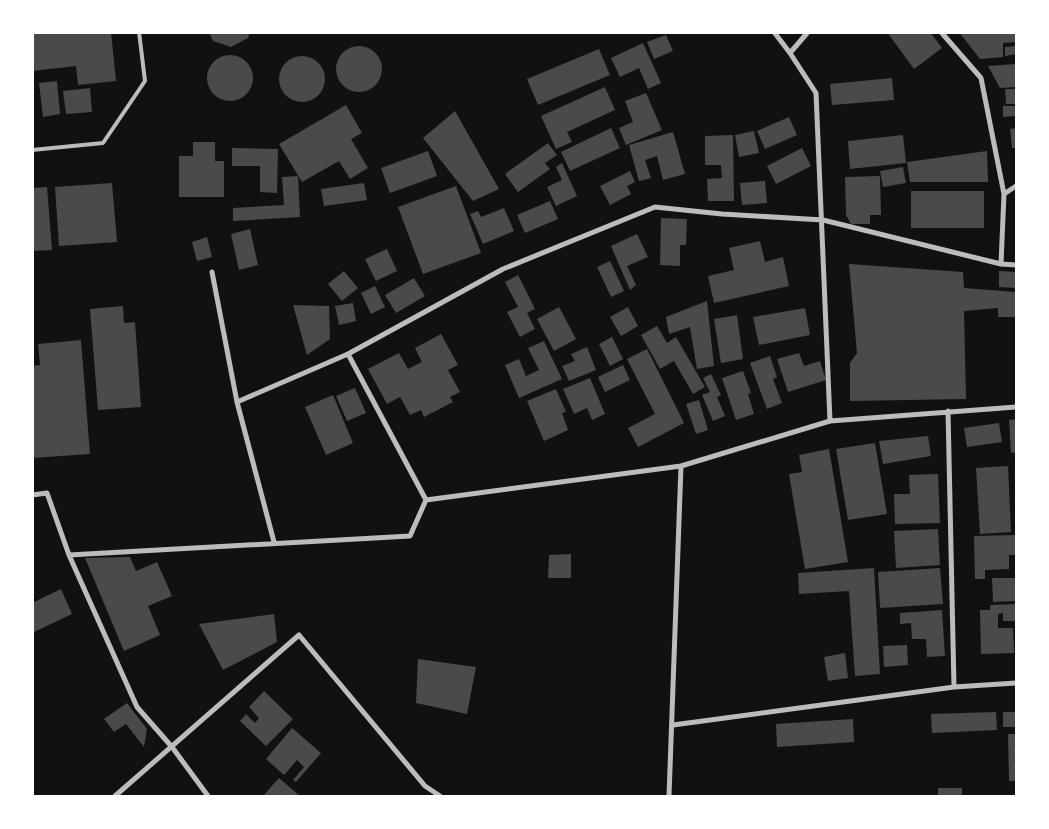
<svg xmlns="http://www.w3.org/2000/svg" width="1049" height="829" viewBox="0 0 1049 829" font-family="Barlow,sans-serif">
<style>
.building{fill:#4a4a4a}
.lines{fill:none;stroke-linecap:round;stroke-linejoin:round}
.service{stroke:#bcbcbc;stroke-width:4}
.minor{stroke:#bcbcbc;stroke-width:5}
</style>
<rect width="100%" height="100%" fill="#111"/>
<path class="building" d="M32,32h79l5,49 -38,4 -2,-19 -44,5z
M209,32h41l-2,6 -17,9 -18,-6z
M887,32h43l12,16 -28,21z
M959,32h57v10l-13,1v14l-23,2z
M666,35l7,16 -19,8 -7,-17z
M643,43l18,40 -13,6 -9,-21 -19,9 -9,-19z
M336 69a23 23 0 1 1 46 0a23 23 0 1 1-46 0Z
M1016,46v8l-11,2v-9z
M599,49l11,26 -72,30 -11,-26z
M207 78a23 23 0 1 1 46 0a23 23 0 1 1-46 0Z
M279 79a23 23 0 1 1 46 0a23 23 0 1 1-46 0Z
M1016,64v23l-16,1 -12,-22z
M892,78l2,22 -62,5 -2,-21z
M57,81l3,33 -17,3 -4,-34z
M605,87l10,23 -48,22 5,10 -16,7 -15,-33z
M90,88l2,24 -26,2 -3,-23z
M1005,89h11v15h-10z
M646,93l16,37 -36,15 -7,-17 14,-6 -8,-21z
M346,105l16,28 -11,6 17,29 -18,11 -11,-18 -37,21 -23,-38z
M1003,106h13v10l-13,1z
M455,111l44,78 -26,12 -50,-63z
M789,117l8,18 -32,14 -8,-18z
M611,128l9,20 -50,23 -9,-19z
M1016,128v20h-4l-2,-19z
M754,131l5,22 -20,4 -4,-22z
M673,132l12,42 -22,6 -6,-24 -12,4 6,18 -12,3 -10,-36z
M733,135l1,66h-26l-1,-22 15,-1 -1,-13h-16v-29z
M903,135l3,28 -56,6 -2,-28z
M193,142h22v19h9v36h-45v-41h14z
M548,143l9,12 -12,8 5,6 -32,23 -13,-18z
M232,148l46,1 -1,44 -17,-1v-26h-28z
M802,148l9,18 -35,18 -9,-18z
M428,151l9,25 -47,17 -9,-25z
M987,151l1,31h-78l-3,-20z
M562,163l15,33 -21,10 -9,-19 15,-7 -6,-13z
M903,167l3,16 -23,4 -3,-16z
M630,171l5,11 -8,4 4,8 -21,11 -10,-19z
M298,176l2,41 -67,4v-13l51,-3 -2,-28z
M880,176l1,39h-11v9h-19l-5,-9 -1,-38z
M765,181l2,22 -25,2 -2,-22z
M112,183l5,59 -58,4 -4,-59z
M364,183l3,17 -43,6 -3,-17z
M456,186l25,67 -58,21 -25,-67z
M47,187l5,63 -20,1v-63z
M911,191h73v37h-73z
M550,201l8,18 -33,14 -8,-18z
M504,208l10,23 -31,13 -13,-30 8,-3 3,6z
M661,218l26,1 -1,26h-6v21l-20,-1z
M250,229l8,36 -19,5 -8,-36z
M637,234l11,23 -21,9 9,19 -6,5 -19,-44z
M207,237l5,20 -15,4 -5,-19z
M760,241l5,21 18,-5 6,29 -75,17 -6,-27 26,-6 -5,-22z
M387,249l10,22 -21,10 -11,-22z
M610,261l14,30 -13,6 -14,-30z
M849,264l114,8 1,16 52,4v25h-18v-9l-34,3 2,88 -116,2v-38l7,-10z
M344,271l14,17 -16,13 -14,-17z
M999,271l17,1v16l-17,-1z
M518,275l17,34 -8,4 8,16 -15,8 -13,-25 11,-5 -13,-25z
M414,278l11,18 -29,17 -11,-18z
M375,286l10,21 -14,7 -10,-21z
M707,301l7,65 -17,3 -7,-42 -21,7 -3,-17z
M353,303l3,18 -17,4 -4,-19z
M293,305l36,1 1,33 -23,16z
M123,306l1,17 11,-1 6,85 -43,3 -8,-101z
M559,307l17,32 -22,12 -17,-32z
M628,307l10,19 -17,10 -11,-19z
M805,308l5,27 -51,10 -6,-28z
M737,315l6,44 -22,4 -7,-44z
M657,326l10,17 9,-6 29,50 -12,7 -19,-33 -14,8 -19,-34z
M441,334l17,31 -10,5 12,22 -10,5 3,5 -29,15 -3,-7 -11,5 -10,-18 -13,7 -19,-35 31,-16 9,16 14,-7 -7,-14z
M612,337l11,22 -13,7 -11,-22z
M81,340l9,114 -58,4v-92l8,-1 -2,-21z
M544,341l18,38 -43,19 -14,-33 14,-6 7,17 13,-6 -11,-22z
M587,347l9,23 -27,11 -7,-15 13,-5 -4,-7z
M647,349l37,74 -46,24 -10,-19 27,-14 -28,-55z
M799,353l5,13 16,-5 6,19 -38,12 -11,-33z
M770,356l7,21 -4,2 9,24 -15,6 -17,-46z
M623,365l7,15 -25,12 -7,-15z
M743,371l8,22 -3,1 6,20 -18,6 -14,-42z
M711,374l10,21 -4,2 8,19 -12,5 -11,-26 8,-3 -7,-14z
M590,378l15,36 -13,6 -5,-12 -13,6 -11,-25z
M355,388l11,25 -19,8 -11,-25z
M556,389l10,23 -4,1 6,17 -24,11 -17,-40z
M333,395l20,48 -27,12 -21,-48z
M699,400l9,30 -12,4 -10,-30z
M1016,419v33l-5,1 -2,-33z
M999,423l3,19 -35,5 -3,-19z
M928,436l3,20 -48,8 -4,-23z
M875,443l12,71 -39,6 -12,-71z
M829,449l19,113 -43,7 -16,-95 13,-2 -3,-17z
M1008,466l3,66 -31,2 -4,-66z
M938,474l2,49 -45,1 -1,-30h16l-1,-19z
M938,529l2,36 -44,3 -2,-37z
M1016,535v20h-7v14l-24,1v9h-10l-1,-43z
M571,554v24h-23l1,-23z
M130,557l6,14 21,-9 15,34 -24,10 12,29 -36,16 -39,-93z
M874,568l6,106 -25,2 -6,-85 -50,3 -1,-21z
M940,568l3,36 -63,4 -2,-36z
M992,578h24v23l-23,1z
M61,589l11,25 -40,19v-30z
M1015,604l1,17h-13v-8l-5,1v14h15l1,25 -33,1 -1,-44h10v-5z
M942,610l3,46 -18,1 -1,-18h-14l-1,-16 -11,1v-11z
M274,614l3,28 -54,28 -24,-46z
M907,645l1,20 -24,2 -1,-21z
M845,653l3,25 -20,3 -4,-24z
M418,659l58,8 -9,47 -51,-11z
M264,691l29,28 -27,27 -26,-25 6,-7 9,9 4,-5 -10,-11z
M127,703l20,26 -3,18 -18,-23 -12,8 -10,-13z
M996,712l1,18 -65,3 -1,-19z
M1003,712h13v15h-13z
M853,719l1,23 -77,5 -1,-23z
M292,728l29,25 -25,29 -3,-2 11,-13 -7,-7 -13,15 -18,-16z
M1008,734h8v47h-7z
M279,778l21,18h-37z
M938,788h24v8h-24z"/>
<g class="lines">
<path class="service" d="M32,150l71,-7 42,-62 -6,-49"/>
<path class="minor" d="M774,32l16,21 26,40 14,328
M941,32l40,46 23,116
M790,53l18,-21
M1001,264l3,-70 12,-8
M212,272l25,130
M348,354l78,146
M948,411l6,276
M32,495l15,-2 22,62 68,152 35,40 36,49
M274,542l-37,-140 111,-48 155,-85 152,-62 67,7 101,6 178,44 15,1
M69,555l341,-19 16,-36 255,-34 149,-45 186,-14
M673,725l281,-38 62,-4
M115,796l184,-161 126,151 15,10
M669,796l12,-330"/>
</g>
<rect width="1049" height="829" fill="none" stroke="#ffffff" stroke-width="68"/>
</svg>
